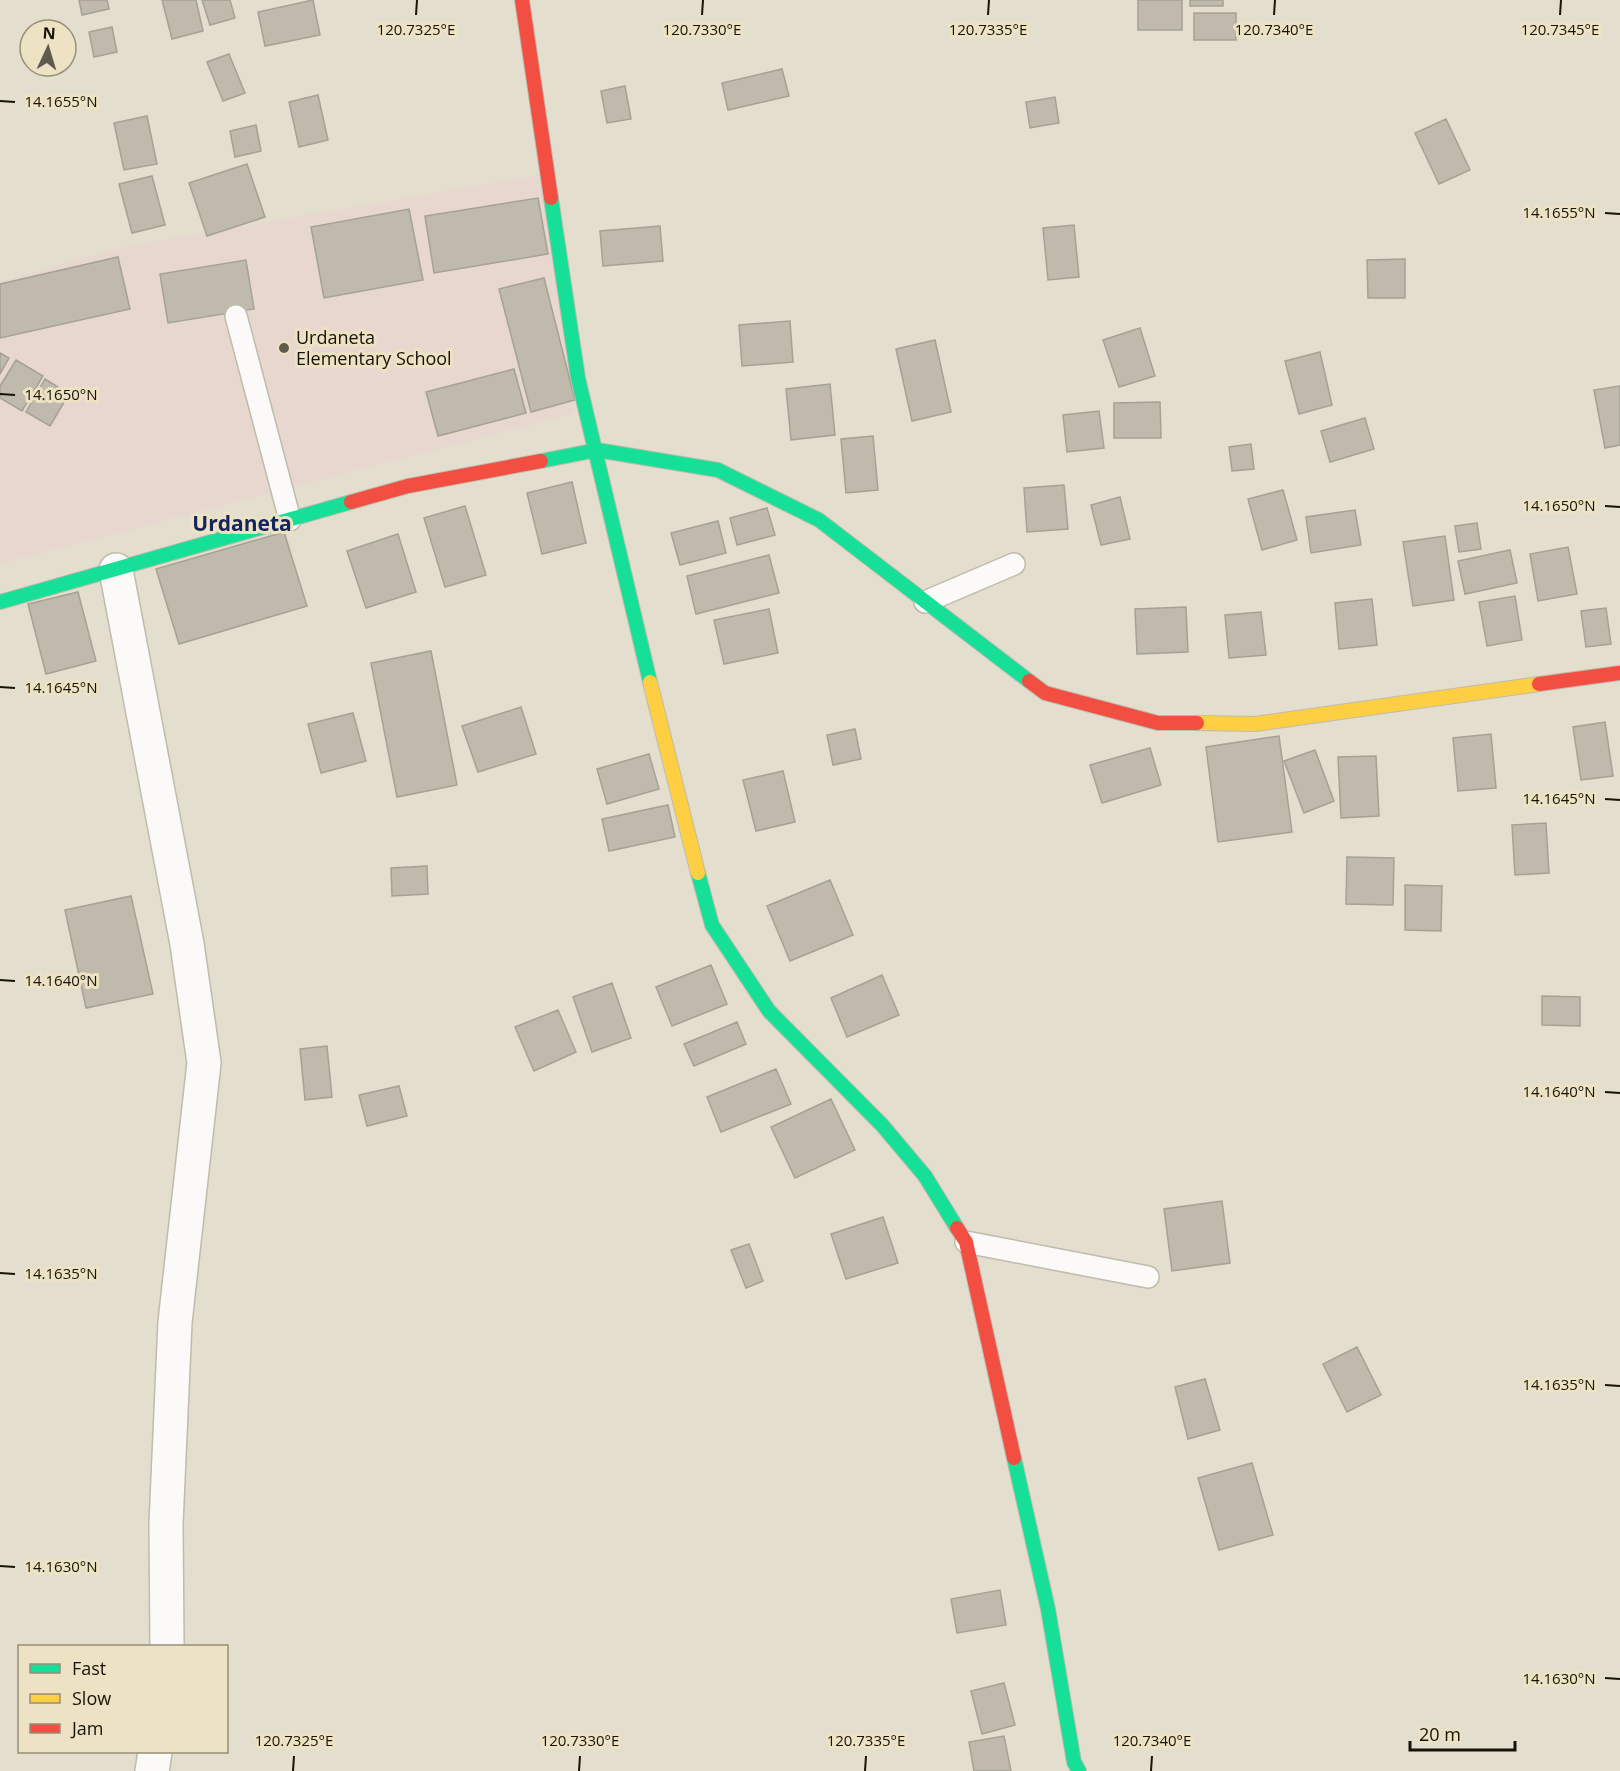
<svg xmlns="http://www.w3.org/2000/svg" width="1620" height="1771" viewBox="0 0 1620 1771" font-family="'Open Sans',sans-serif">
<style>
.education{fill:#e8d7ce}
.building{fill:#bfbaab;stroke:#a5a194;stroke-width:1.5}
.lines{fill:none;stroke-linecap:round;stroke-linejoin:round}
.lane-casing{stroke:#bfbbad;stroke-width:24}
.street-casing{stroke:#bfbbad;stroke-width:36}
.fast-casing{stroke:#bfbbad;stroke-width:16}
.slow-casing{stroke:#bfbbad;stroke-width:16}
.jam-casing{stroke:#bfbbad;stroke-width:16}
.lane{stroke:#fbfaf8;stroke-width:21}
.street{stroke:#fbfaf8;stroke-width:33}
.fast{stroke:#16e098;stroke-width:14}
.slow{stroke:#ffcf43;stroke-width:14}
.jam{stroke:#f24e42;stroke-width:14}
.ticks{fill:none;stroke:#161308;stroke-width:2}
.poi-dot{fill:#5e5a4d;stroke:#ede2c3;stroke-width:2}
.labels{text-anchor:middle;stroke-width:6;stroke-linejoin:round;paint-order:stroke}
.poi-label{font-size:18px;fill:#161308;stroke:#ede2c3;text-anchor:start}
.quarter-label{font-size:21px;font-weight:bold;fill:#15255c;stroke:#ede2c3}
.ticks-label{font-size:15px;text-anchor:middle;fill:#161308;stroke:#ede2c3;stroke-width:6;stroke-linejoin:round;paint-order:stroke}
</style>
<rect width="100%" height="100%" fill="#e3decd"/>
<path class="education" d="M546,174l29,239 -575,151v-282l128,-36z"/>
<path class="building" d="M79,0h28l2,9 -27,6z
M162,0h34l7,31 -31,8z
M202,0h28l5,18 -25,7z
M313,0l7,35 -55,11 -7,-34z
M1138,0h44v30h-44z
M1190,0h33v6h-33z
M1194,13h42v27h-42z
M112,27l5,25 -23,5 -5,-25z
M229,54l16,39 -22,8 -16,-39z
M782,69l7,27 -61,14 -6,-27z
M625,86l6,33 -24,4 -6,-32z
M318,95l10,45 -29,7 -10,-45z
M1055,97l4,26 -29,5 -4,-26z
M147,116l10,48 -33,6 -10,-47z
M1446,119l24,51 -31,14 -24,-51z
M256,125l5,26 -26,6 -5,-26z
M247,164l18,53 -58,19 -18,-53z
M152,176l13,49 -33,8 -13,-49z
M538,198l10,56 -114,19 -9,-57z
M409,209l14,71 -99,18 -13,-71z
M1074,225l5,52 -31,3 -5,-52z
M660,226l3,35 -60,5 -3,-35z
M118,257l12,52 -130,29v-54z
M1405,259v39h-37l-1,-38z
M246,260l8,49 -86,14 -8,-49z
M544,278l31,122 -44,12 -32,-123z
M790,321l3,41 -51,4 -3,-41z
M1140,328l15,48 -36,11 -16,-47z
M935,340l16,72 -39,9 -16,-72z
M1320,352l12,53 -33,9 -14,-53z
M0,353l9,5 -9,16z
M16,360l27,16 -21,35 -22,-13v-12z
M514,369l12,44 -88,23 -12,-44z
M45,379l24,15 -19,32 -24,-14z
M830,384l5,51 -44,5 -5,-51z
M1620,386v59l-15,3 -11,-58z
M1160,402l1,36h-47v-35z
M1099,411l5,37 -37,4 -4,-37z
M1365,418l9,31 -44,13 -9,-31z
M873,436l5,54 -32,3 -5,-54z
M1251,444l3,25 -22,2 -3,-24z
M572,482l14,61 -44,11 -15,-61z
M1064,485l4,44 -41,3 -3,-44z
M1283,490l14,50 -35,10 -14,-51z
M1120,497l10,42 -29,6 -10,-40z
M465,506l21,69 -41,12 -21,-69z
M767,508l8,27 -38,10 -7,-27z
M1355,510l6,35 -50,8 -5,-36z
M718,521l8,32 -46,12 -9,-32z
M1477,523l4,26 -22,3 -4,-26z
M284,532l23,74 -128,38 -23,-75z
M398,534l18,58 -50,16 -19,-57z
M1445,536l9,64 -41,6 -10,-64z
M1568,547l9,47 -39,7 -8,-47z
M1510,550l7,33 -52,11 -7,-33z
M769,555l10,38 -83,21 -9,-38z
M78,592l18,69 -50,13 -18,-70z
M1515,596l7,44 -35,6 -8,-44z
M1372,599l5,46 -38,4 -4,-46z
M1186,607l2,45 -51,2 -2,-45z
M1606,608l5,36 -25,3 -5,-36z
M769,609l9,44 -54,11 -10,-44z
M1261,612l5,43 -37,3 -4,-43z
M431,651l26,134 -60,12 -26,-134z
M521,707l15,47 -58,18 -16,-46z
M353,713l13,48 -45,12 -13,-49z
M1605,722l8,54 -32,4 -8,-53z
M855,729l6,30 -28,6 -6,-30z
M1491,734l5,54 -38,3 -5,-53z
M1279,736l13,96 -74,10 -12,-95z
M1150,748l11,37 -59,18 -12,-38z
M1315,750l19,51 -30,12 -20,-52z
M649,754l10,35 -52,15 -10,-35z
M1376,756l3,60 -38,2 -3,-61z
M783,771l12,51 -39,9 -13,-51z
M668,805l7,32 -66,14 -7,-32z
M1546,823l3,50 -34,2 -3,-50z
M1347,857l47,1 -1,47 -47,-1z
M427,866l1,28 -36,2 -1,-28z
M830,880l23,55 -63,26 -23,-55z
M1405,885l37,1 -1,45 -36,-1z
M131,896l22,98 -67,14 -21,-98z
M711,965l16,39 -55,22 -16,-39z
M882,975l17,40 -52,22 -16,-39z
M612,983l19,55 -39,14 -19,-55z
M1542,996l38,1v29l-38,-1z
M558,1010l18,42 -42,19 -19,-44z
M737,1022l9,22 -52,22 -10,-22z
M327,1046l5,51 -27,3 -5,-51z
M776,1069l15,35 -70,28 -14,-35z
M399,1086l8,30 -40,10 -8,-31z
M831,1099l24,51 -60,28 -24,-51z
M1222,1201l8,62 -58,8 -8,-62z
M883,1217l15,46 -52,16 -15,-45z
M749,1244l14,37 -17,7 -15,-38z
M1357,1347l24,48 -34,17 -24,-48z
M1205,1379l15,51 -32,9 -13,-52z
M1252,1463l21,72 -54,15 -21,-72z
M1000,1590l6,35 -49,8 -6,-34z
M1004,1683l11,42 -33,9 -11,-43z
M1004,1736l7,35h-37l-5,-29z"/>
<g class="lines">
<defs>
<path id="lane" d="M236,316l54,204
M925,602l89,-38
M966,1242l182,35"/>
<path id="street" d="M116,570l71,374 17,119 -29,259 -9,202 1,122
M152,1771l3,-19"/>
<path id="fast" d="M551,198l27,180 72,304
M541,461l56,-11 121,20 101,50 210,161
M0,602l351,-100
M698,873l14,52 57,86 113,114 43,51 32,52
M1014,1458l34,151 26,153 5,9"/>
<path id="slow" d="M650,682l48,191
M1197,723l58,1 284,-40"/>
<path id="jam" d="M522,0l29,198
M351,502l57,-16 133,-25
M1029,681l16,12 113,30h39
M1539,684l81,-11
M957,1228l9,14 48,216"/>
</defs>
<use href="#lane" class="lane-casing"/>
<use href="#street" class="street-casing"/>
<use href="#fast" class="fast-casing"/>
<use href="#slow" class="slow-casing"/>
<use href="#jam" class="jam-casing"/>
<use href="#lane" class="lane"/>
<use href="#street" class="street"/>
<use href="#fast" class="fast"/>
<use href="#slow" class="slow"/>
<use href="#jam" class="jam"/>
</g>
<path class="ticks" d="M416,15l1,-15M702,15l1,-15M988,15l1,-15M1274,15l1,-15M1560,15l1,-15M0,101l15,1M1605,213l15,1M0,394l15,1M1605,506l15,1M0,687l15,1M1605,799l15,1M0,980l15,1M1605,1092l15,1M0,1273l15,1M1605,1385l15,1M0,1566l15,1M1605,1678l15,1M293,1771l1,-15M579,1771l1,-15M865,1771l1,-15M1151,1771l1,-15"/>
<circle class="poi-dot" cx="284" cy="348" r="6"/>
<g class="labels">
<g class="poi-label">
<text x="296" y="344">Urdaneta<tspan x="296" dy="21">Elementary School</tspan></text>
</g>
<g class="quarter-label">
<text x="242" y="531">Urdaneta</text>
</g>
</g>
<g class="ticks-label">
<text x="416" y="35">120.7325°E</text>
<text x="702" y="35">120.7330°E</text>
<text x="988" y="35">120.7335°E</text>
<text x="1274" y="35">120.7340°E</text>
<text x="1560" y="35">120.7345°E</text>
<text x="61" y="107">14.1655°N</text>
<text x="1559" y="218">14.1655°N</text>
<text x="61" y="400">14.1650°N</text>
<text x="1559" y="511">14.1650°N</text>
<text x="61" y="693">14.1645°N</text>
<text x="1559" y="804">14.1645°N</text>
<text x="61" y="986">14.1640°N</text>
<text x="1559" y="1097">14.1640°N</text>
<text x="61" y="1279">14.1635°N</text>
<text x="1559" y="1390">14.1635°N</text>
<text x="61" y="1572">14.1630°N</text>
<text x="1559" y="1684">14.1630°N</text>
<text x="294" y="1746">120.7325°E</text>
<text x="580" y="1746">120.7330°E</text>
<text x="866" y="1746">120.7335°E</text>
<text x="1152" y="1746">120.7340°E</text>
</g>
<rect x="18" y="1645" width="210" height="108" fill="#ede2c3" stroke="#978f78" stroke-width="1.5"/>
<rect x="30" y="1664" width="30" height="9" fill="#16e098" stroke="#978f78" stroke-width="1.5"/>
<text x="72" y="1675" font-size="18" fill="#161308">Fast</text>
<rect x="30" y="1694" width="30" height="9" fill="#ffcf43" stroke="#978f78" stroke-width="1.5"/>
<text x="72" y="1705" font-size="18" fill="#161308">Slow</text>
<rect x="30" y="1724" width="30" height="9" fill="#f24e42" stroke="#978f78" stroke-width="1.5"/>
<text x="72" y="1735" font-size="18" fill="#161308">Jam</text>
<g transform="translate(48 48) rotate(4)"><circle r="28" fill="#ede2c3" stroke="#978f78" stroke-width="1.5"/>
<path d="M0-4.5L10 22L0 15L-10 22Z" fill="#5e5a4d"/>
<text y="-9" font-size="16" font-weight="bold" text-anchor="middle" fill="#161308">N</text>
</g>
<path d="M1410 1741v9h105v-9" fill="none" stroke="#161308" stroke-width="3"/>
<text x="1419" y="1741" font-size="18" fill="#161308" stroke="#ede2c3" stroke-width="4.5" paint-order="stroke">20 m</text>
</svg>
